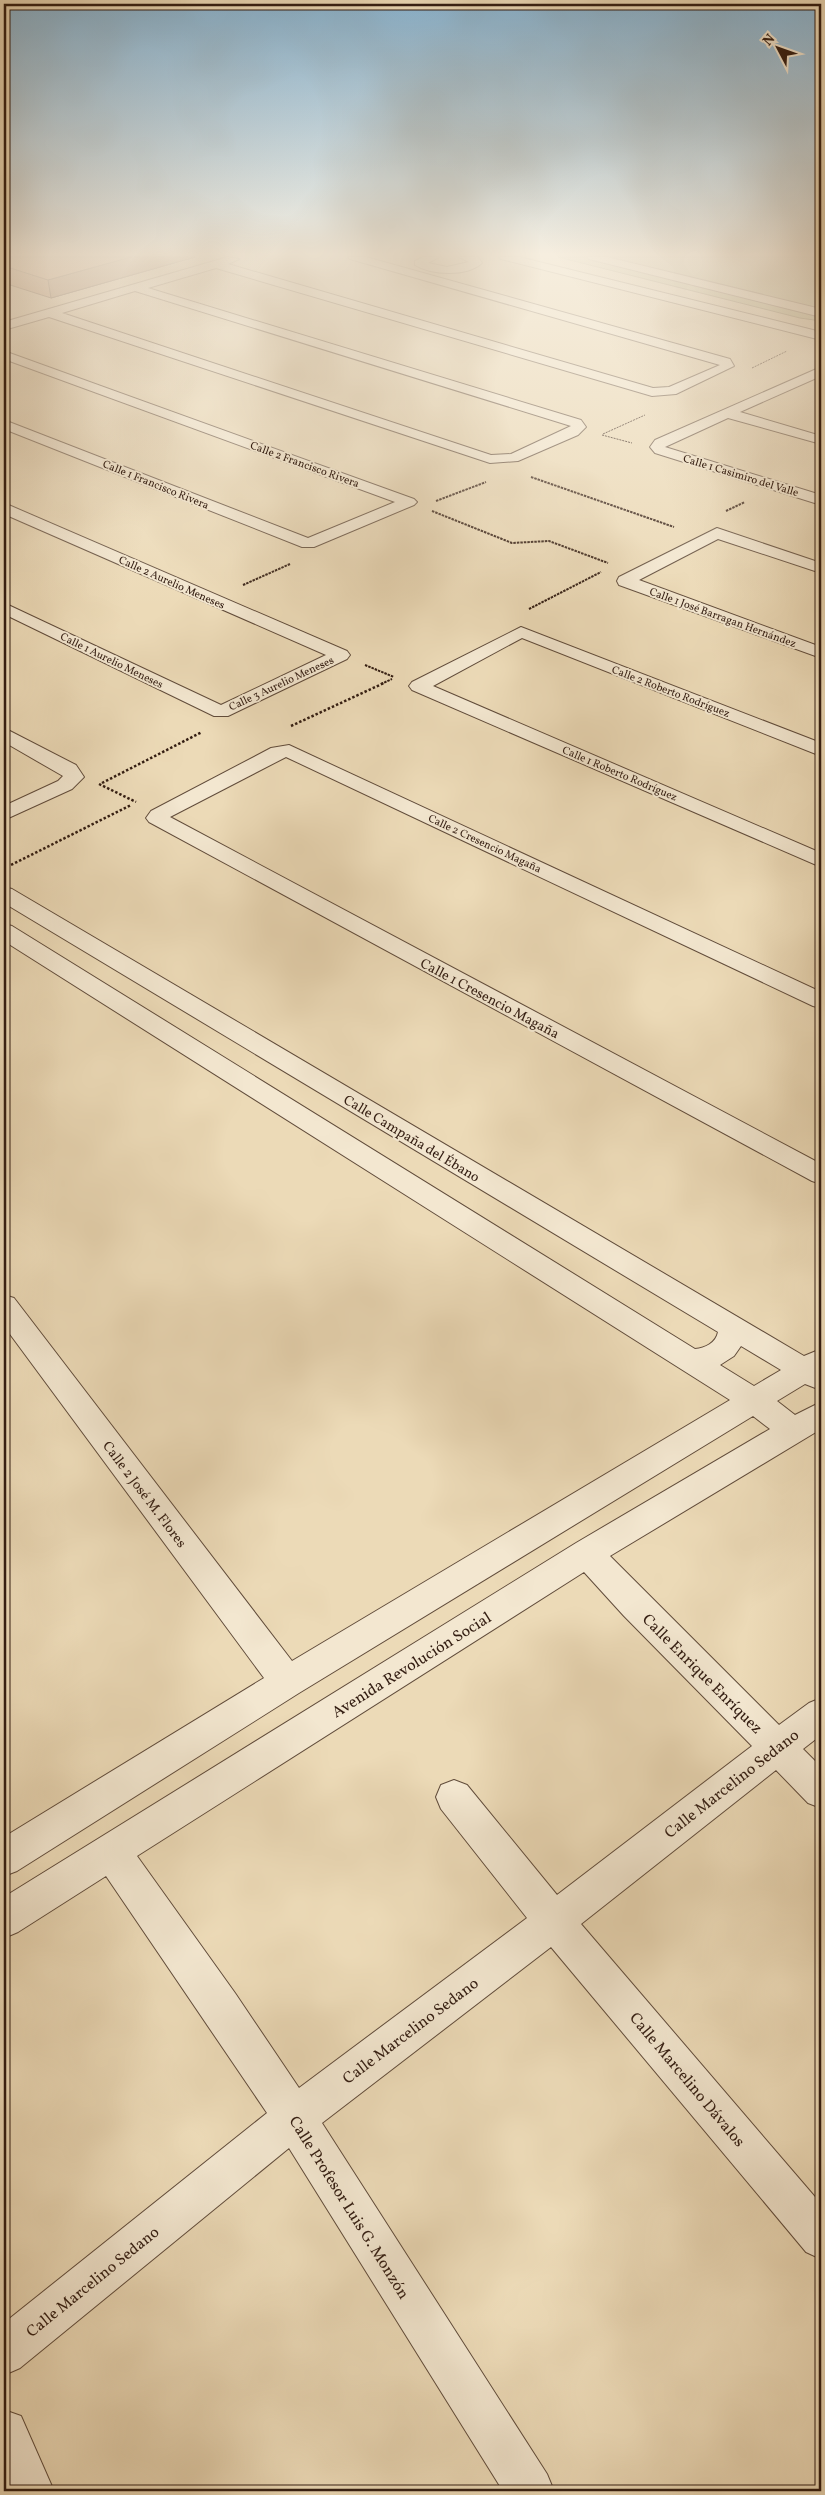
<svg xmlns="http://www.w3.org/2000/svg" width="825" height="2495" viewBox="0 0 825 2495" font-family="Vollkorn,serif">
<style>
.green{fill:#bcbe8b;stroke:#786e4e}
.lines{fill:none;stroke-linecap:round;stroke-linejoin:round}
.minor-casing{stroke:#614c3b;stroke-width:2}
.path-far2{stroke:#331d12;stroke-width:1;stroke-dasharray:2 1;stroke-linecap:butt}
.path-far1{stroke:#331d12;stroke-width:2;stroke-dasharray:2.5 1;stroke-linecap:butt}
.path{stroke:#331d12;stroke-width:2.5;stroke-dasharray:2.5 2;stroke-linecap:butt}
.minor{fill:#f3e7d0;fill-rule:evenodd}
.wall{fill:#c2906c;stroke:#331d12}
.shaded-wall{fill:#9e7558;stroke:#331d12}
.building{fill:#e1a77e;stroke:#331d12}
.labels{text-anchor:middle;stroke-width:4;stroke-linejoin:round;paint-order:stroke}
.far-street-label{font-size:11px;fill:#331d12;stroke:#f3e7d0}
.street-label{font-size:14px;fill:#331d12;stroke:#f3e7d0}
.near-street-label{font-size:16px;fill:#331d12;stroke:#f3e7d0}
</style>
<rect width="100%" height="100%" fill="#ecdab7"/>
<filter id="stains"><feTurbulence type="fractalNoise" baseFrequency=".004" numOctaves="4"/><feColorMatrix values="0 0 0 0 .2 0 0 0 0 .09 0 0 0 0 .02 0 0 0 .5 -.17"/></filter>
<radialGradient id="worn" r=".72"><stop offset=".6" stop-color="#630" stop-opacity="0"/><stop offset="1" stop-color="#630" stop-opacity=".3"/></radialGradient>
<path class="green" d="M558,257h263v64l-21,-3z"/>
<g class="lines">
<defs>
<path id="minor" d="M228,257l11,2 -11,5 425,124 16,-1 51,-22 -370,-106 -2,-2h18l364,102 4,7 -58,28 -24,2 -436,-128 -68,20 433,132 5,7 -8,8 -60,26 -28,2 -441,-146 -45,13v-8zM135,291l436,135 -60,28 -20,1 -429,-142z
M423,257h16l-11,6 19,4 22,-5 -10,-5h19l4,6c-15,14 -51,12 -67,2v-4z
M499,257h20l302,75v8l-320,-81z
M587,257h20l214,52v8l-232,-58z
M4,351l410,148 3,3 -3,3 -100,42h-12l-298,-118v-9l304,118 87,-36 -391,-143z
M821,367v9l-81,36 81,24v8l-93,-26 -63,29 156,48v10l-166,-52 -5,-6 5,-7z
M4,503l343,148 3,4 -3,4 -119,57h-14l-210,-102v-11l217,102 105,-50 -322,-141z
M717,528l104,35v10l-103,-34 -79,41 182,67v11l-202,-73 -2,-4 2,-4z
M521,627l300,116v13l-299,-118 -89,48 388,167v14l-409,-177 -3,-4 3,-4z
M4,728l72,37 8,12 -12,12 -68,31v-14l54,-25 5,-5 -59,-34z
M289,745l532,247v16l-8,-2 -527,-249 -116,60 651,347v20l-9,-3 -663,-359 -3,-4 5,-7 120,-63z
M4,887l8,2 792,467 17,-7v39l-3,1 -13,-5 -28,17 18,14 26,-13v27l-211,127 169,169 30,-22 12,-5v37l-18,14 18,18v41l-13,-5 -32,-33 -195,154 240,280v55l-15,-7 -255,-305 -229,176 225,351 7,17h-51l-214,-343 -269,220 -16,7v-52l263,-210 -161,-237 -88,56 -14,6v-41l572,-354 194,-114 -17,-13 -454,277 -282,178 -13,5v-39l260,-159 -260,-352v-31l10,3 278,363 438,-261 -726,-459v-17l8,2 683,423c10,-1 21,-6 23,-17l-714,-429zM741,1346l40,24 -27,16 -34,-21 14,-9zM584,1572l40,44 128,130 -195,149 -90,-110 -13,-5 -13,5 -5,12 5,12 86,109 -228,170 -64,-95 -98,-137z
M4,2410l17,6 33,75h-48l-2,-4z"/>
</defs>
<use href="#minor" class="minor-casing"/>
<path class="path-far2" d="M752,368l35,-17
M603,434l42,-19
M602,435l30,8"/>
<path class="path-far1" d="M531,477l143,50
M436,501l50,-19
M432,511l80,32 37,-2 59,22
M726,511l19,-9
M243,585l47,-21
M529,609l72,-37
M365,665l29,12
M381,684l11,-5"/>
<path class="path" d="M291,726l93,-43
M102,783l100,-51
M99,784l37,18
M7,867l124,-62"/>
<use href="#minor" class="minor"/>
</g>
<path class="wall" d="M4,257h191l-144,41 -47,-15z"/>
<path class="shaded-wall" d="M131,257h64l-144,41 -3,-18z"/>
<path class="building" d="M4,257h127l-83,23 -44,-14z"/>
<linearGradient id="sky" x2="0" y2="1"><stop stop-color="#89b6d5"/><stop offset="0.42" stop-color="#f6eedf"/><stop offset="1" stop-color="#f6eedf" stop-opacity="0"/></linearGradient>
<rect width="825" height="606" fill="url(#sky)"/>
<g class="labels">
<g class="far-street-label">
<text transform="translate(305 464) rotate(20)" y="4">Calle 2 Francisco Rivera</text>
<text transform="translate(741 475) rotate(17)" y="4">Calle 1 Casimiro del Valle</text>
<text transform="translate(156 484) rotate(22)" y="4">Calle 1 Francisco Rivera</text>
<text transform="translate(172 582) rotate(24)" y="4">Calle 2 Aurelio Meneses</text>
<text transform="translate(723 617) rotate(20)" y="4">Calle 1 José Barragan Hernández</text>
<text transform="translate(112 660) rotate(26)" y="4">Calle 1 Aurelio Meneses</text>
<text transform="translate(281 683) rotate(-25)" y="4">Calle 3 Aurelio Meneses</text>
<text transform="translate(671 691) rotate(21)" y="4">Calle 2 Roberto Rodríguez</text>
<text transform="translate(620 773) rotate(23)" y="4">Calle 1 Roberto Rodríguez</text>
<text transform="translate(485 843) rotate(25)" y="4">Calle 2 Cresencio Magaña</text>
</g>
<g class="street-label">
<text transform="translate(490 998) rotate(28)" y="5">Calle 1 Cresencio Magaña</text>
<text transform="translate(412 1138) rotate(31)" y="5">Calle Campaña del Ébano</text>
<text transform="translate(145 1494) rotate(53)" y="5">Calle 2 José M. Flores</text>
</g>
<g class="near-street-label">
<text transform="translate(411 1664) rotate(-32)" y="6">Avenida Revolución Social</text>
<text transform="translate(703 1673) rotate(45)" y="6">Calle Enrique Enríquez</text>
<text transform="translate(731 1783) rotate(-38)" y="6">Calle Marcelino Sedano</text>
<text transform="translate(410 2030) rotate(-37)" y="6">Calle Marcelino Sedano</text>
<text transform="translate(688 2079) rotate(50)" y="6">Calle Marcelino Dávalos</text>
<text transform="translate(350 2207) rotate(58)" y="6">Calle Profesor Luis G. Monzón</text>
<text transform="translate(92 2281) rotate(-39)" y="6">Calle Marcelino Sedano</text>
</g>
</g>
<rect width="825" height="2495" fill="none" stroke="#ecdab7" stroke-width="20"/>
<rect x="5" y="5" width="815" height="2485" fill="none" stroke="#331d12" stroke-width="2.5"/>
<rect x="10" y="10" width="805" height="2475" fill="none" stroke="#331d12"/>
<g transform="translate(778 48) rotate(311)" stroke="#f3e7d0" stroke-width="4" paint-order="stroke">
<path d="M0-4L9 19L0 12L-9 19Z" fill="#331d12"/>
<text y="-8" font-size="14" font-weight="bold" text-anchor="middle" fill="#331d12">N</text>
</g>
<rect width="100%" height="100%" filter="url(#stains)"/>
<rect width="100%" height="100%" fill="url(#worn)"/>
</svg>
